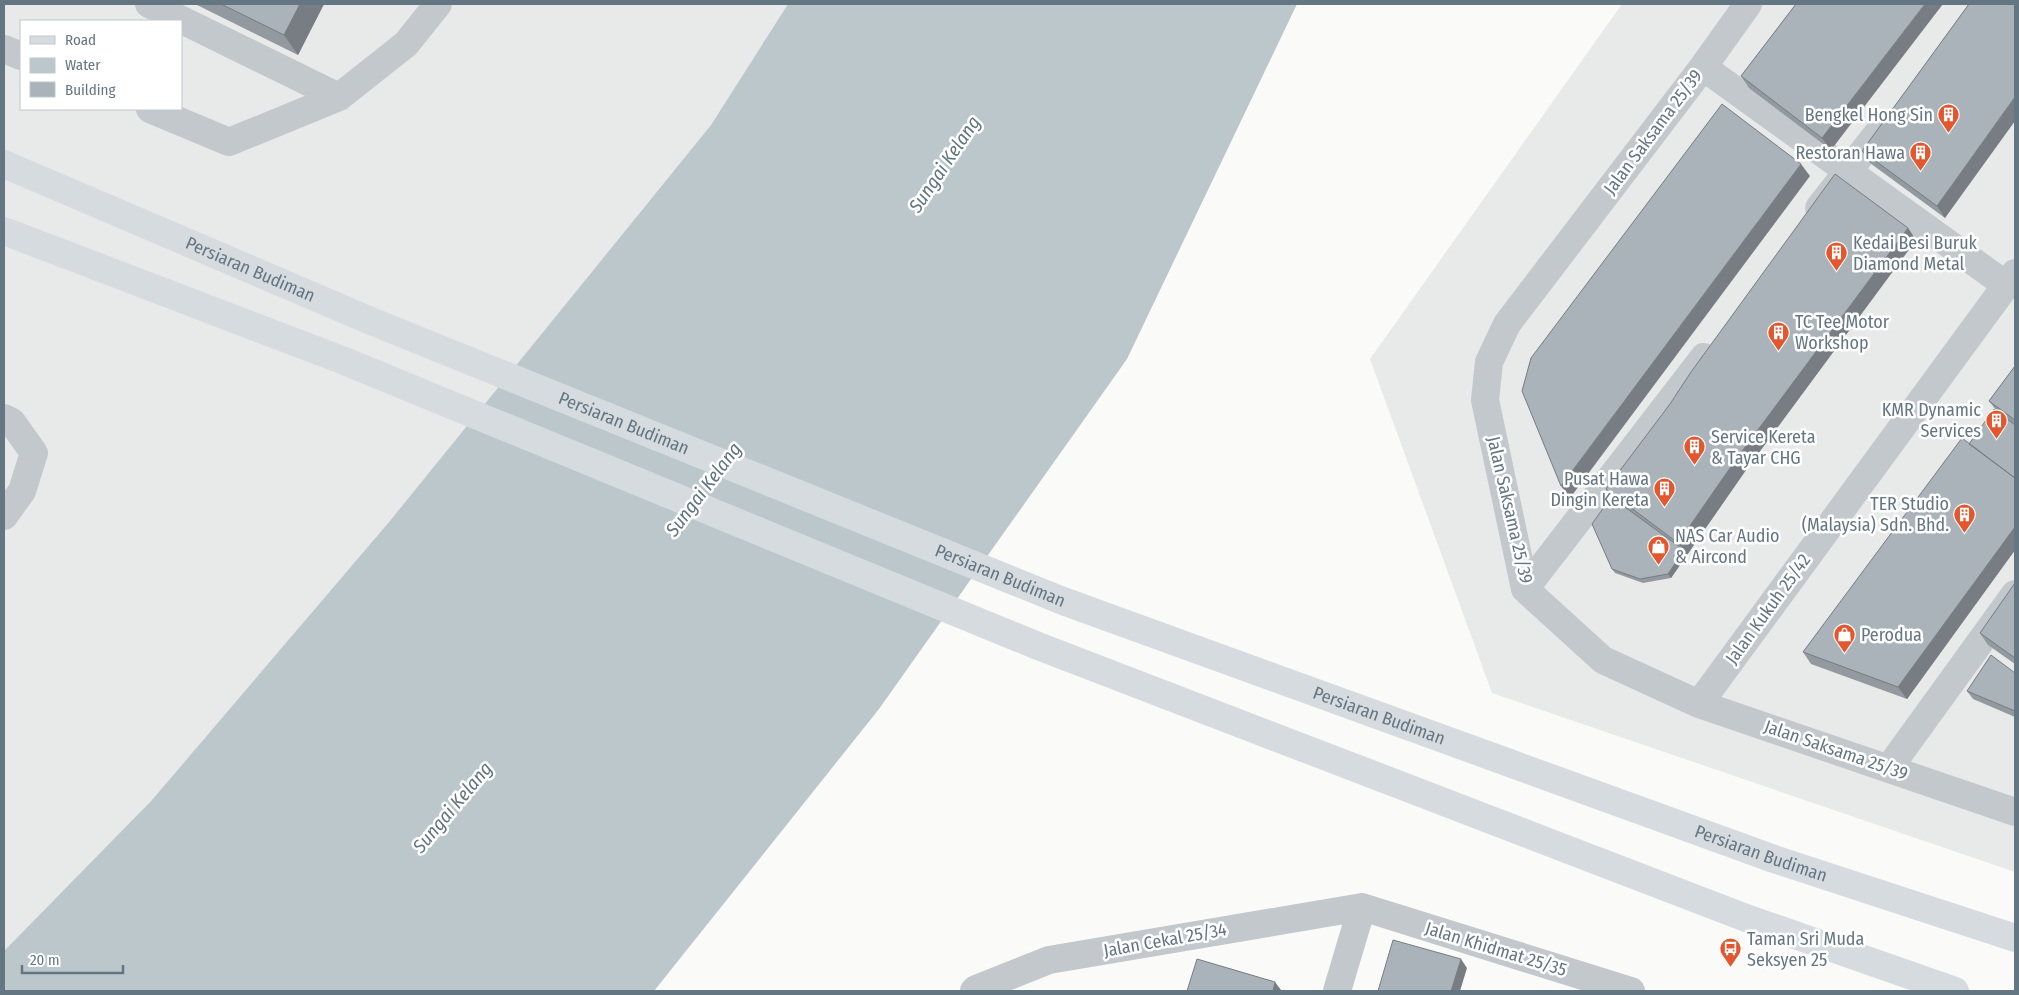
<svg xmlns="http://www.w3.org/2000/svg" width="2019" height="995" viewBox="0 0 2019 995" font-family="'Fira Sans Condensed',sans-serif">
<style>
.built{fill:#e8e9e9;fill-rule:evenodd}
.water{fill:#bbc7cb}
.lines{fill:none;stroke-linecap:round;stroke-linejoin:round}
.minor{stroke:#c3c8cc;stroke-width:28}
.major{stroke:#d6dbdf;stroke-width:28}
.wall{fill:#929a9f}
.shaded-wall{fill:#777d82}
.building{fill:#aab3b9;stroke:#777d82}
.labels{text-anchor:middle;stroke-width:5;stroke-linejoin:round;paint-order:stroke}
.poi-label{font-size:18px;fill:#657683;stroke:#fff;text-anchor:start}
.street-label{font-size:18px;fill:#657683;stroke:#fff}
.water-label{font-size:19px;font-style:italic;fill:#60757c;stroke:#fff}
</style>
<rect width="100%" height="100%" fill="#fafaf8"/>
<path class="built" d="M4,4h784l-77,121 -322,397 -237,278 -148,151zM21,21h160v88h-160z
M1622,4h393v868l-523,-179 -122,-334z"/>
<path class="water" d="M788,4h509l-170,355 -248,350 -225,282h-650v-40l148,-151 237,-278 322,-397z"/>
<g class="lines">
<path class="minor" d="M149,4l190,93
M1748,4l-45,63 -196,257 -18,38 -4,38 40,189 78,71 96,44 316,108
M4,49l17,7
M1703,67l303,218
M150,109l79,33 110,-45 67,-53 32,-40
M1819,208l66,-84
M4,418l8,4 22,31 -12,38 -18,25
M1525,589l179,-232
M1699,704l316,-431
M1889,768l126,-174
M974,991l2,-2 73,-29 313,-53 269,84
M1337,991l25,-84"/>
<g class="major">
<path id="s1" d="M4,164l367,157 692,280 711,258 241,79"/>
<path d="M4,231l338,129 696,286 708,272 209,73"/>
</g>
</g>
<path class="wall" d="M195,4h129l-26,51z
M1796,4l35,146 -82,-62 -8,-12z
M1969,4l-24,214 -75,-55 -8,-12z
M1908,228l8,12 -170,230 -75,108 -28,5 -28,-10 -3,-4 -1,-72 -5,-8z
M2015,366v184l-108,149 -96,-35 -8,-12 193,-242 -7,-9z
M2015,583v81l-27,-19 -8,-12z
M2015,673v44l-42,-18 -6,-8z"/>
<path class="shaded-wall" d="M300,4h24l-26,51 -14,-20z
M1925,4h18l-112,146 -9,-12z
M2015,97v24l-70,97 -8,-12z
M1801,164l9,12 -240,322 -9,-12z
M1908,228l8,12 -170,230 -75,108 -3,-4 16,-24 -6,-7 59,-85z
M2015,527v23l-108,149 -9,-12z
M1461,959l6,9 -7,23h-9z
M1275,982l6,8v1h-8z"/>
<path class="building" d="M221,4h79l-16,31z
M1796,4h129l-103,134 -81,-62z
M1969,4h46v93l-78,109 -75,-55z
M1722,104l79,60 -240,322 -39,-95 9,-33z
M1835,174l73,54 -171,230 -59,85 -72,-54 64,-85 21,-32z
M2015,366v54l-26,-19z
M1994,409l21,16v53l-46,-34z
M1962,438l53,40v49l-117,160 -95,-35z
M1611,497l73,53 -16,24 -28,5 -28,-10 -20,-45z
M2015,583v75l-35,-25z
M1991,655l24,18v38l-48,-20z
M1393,940l68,19 -10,32h-73z
M1197,959l78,23 -2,9h-86z"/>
<defs>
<symbol id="building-pin" viewBox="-11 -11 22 30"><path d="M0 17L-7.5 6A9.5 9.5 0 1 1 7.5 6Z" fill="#e4572e" stroke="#fff"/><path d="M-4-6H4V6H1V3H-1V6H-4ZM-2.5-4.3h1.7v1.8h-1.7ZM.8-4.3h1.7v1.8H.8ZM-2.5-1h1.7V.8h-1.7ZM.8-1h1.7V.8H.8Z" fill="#fff"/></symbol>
<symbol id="shop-pin" viewBox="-11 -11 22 30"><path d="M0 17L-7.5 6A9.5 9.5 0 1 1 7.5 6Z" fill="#e4572e" stroke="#fff"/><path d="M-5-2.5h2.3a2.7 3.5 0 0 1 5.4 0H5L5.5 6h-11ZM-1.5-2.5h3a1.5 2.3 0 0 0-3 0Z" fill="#fff"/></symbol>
<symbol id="bus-pin" viewBox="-11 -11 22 30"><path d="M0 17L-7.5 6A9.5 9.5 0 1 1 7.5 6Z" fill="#e4572e" stroke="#fff"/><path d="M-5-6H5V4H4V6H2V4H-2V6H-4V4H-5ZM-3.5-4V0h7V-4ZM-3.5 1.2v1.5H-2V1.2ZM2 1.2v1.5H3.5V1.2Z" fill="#fff"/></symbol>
</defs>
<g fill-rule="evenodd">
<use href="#building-pin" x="1936" y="102" width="25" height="34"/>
<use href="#building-pin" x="1908" y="140" width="25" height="34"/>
<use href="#building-pin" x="1824" y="240" width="25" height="34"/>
<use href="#building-pin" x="1766" y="320" width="25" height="34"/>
<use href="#building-pin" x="1984" y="408" width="25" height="34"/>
<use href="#building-pin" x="1682" y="434" width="25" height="34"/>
<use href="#building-pin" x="1652" y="476" width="25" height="34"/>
<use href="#building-pin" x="1952" y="502" width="25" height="34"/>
<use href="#shop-pin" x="1646" y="534" width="25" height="34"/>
<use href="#shop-pin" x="1832" y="622" width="25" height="34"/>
<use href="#bus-pin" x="1718" y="936" width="25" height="34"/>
</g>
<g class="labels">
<g class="poi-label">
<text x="1933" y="121" text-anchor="end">Bengkel Hong Sin</text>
<text x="1905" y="159" text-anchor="end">Restoran Hawa</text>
<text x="1853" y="249">Kedai Besi Buruk<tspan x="1853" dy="21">Diamond Metal</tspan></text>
<text x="1795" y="328">TC Tee Motor<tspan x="1795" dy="21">Workshop</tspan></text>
<text x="1981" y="416" text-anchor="end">KMR Dynamic<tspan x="1981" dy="21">Services</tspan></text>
<text x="1711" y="443">Service Kereta<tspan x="1711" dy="21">&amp; Tayar CHG</tspan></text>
<text x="1649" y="485" text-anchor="end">Pusat Hawa<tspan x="1649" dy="21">Dingin Kereta</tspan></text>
<text x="1949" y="510" text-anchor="end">TER Studio<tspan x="1949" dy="21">(Malaysia) Sdn. Bhd.</tspan></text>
<text x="1675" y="542">NAS Car Audio<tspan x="1675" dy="21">&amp; Aircond</tspan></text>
<text x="1861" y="641">Perodua</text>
<text x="1747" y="945">Taman Sri Muda<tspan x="1747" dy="21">Seksyen 25</tspan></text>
</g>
<g class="street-label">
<text transform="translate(1653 132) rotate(-53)" y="6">Jalan Saksama 25/39</text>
<text dy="6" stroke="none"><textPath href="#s1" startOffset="268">Persiaran Budiman</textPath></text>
<text dy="6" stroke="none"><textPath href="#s1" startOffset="672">Persiaran Budiman</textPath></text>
<text transform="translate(1510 510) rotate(77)" y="6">Jalan Saksama 25/39</text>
<text dy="6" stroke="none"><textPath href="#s1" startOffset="1078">Persiaran Budiman</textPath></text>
<text transform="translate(1768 609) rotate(-54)" y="6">Jalan Kukuh 25/42</text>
<text dy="6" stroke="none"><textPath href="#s1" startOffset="1482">Persiaran Budiman</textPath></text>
<text transform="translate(1836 750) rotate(19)" y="6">Jalan Saksama 25/39</text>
<text dy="6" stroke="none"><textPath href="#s1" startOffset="1888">Persiaran Budiman</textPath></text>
<text transform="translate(1165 940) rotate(-10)" y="6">Jalan Cekal 25/34</text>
<text transform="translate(1496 949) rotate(17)" y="6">Jalan Khidmat 25/35</text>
</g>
<g class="water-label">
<text transform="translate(944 164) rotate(-56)" y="7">Sungai Kelang</text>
<text transform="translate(703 489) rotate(-53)" y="7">Sungai Kelang</text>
<text transform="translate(452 807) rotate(-50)" y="7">Sungai Kelang</text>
</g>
</g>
<rect width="2019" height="995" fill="none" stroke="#657683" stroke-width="10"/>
<rect x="20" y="20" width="162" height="90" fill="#ffffff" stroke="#c1c8cd"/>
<rect x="30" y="36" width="25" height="8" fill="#d6dbdf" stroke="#c1c8cd"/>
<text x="65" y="45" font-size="15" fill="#657683">Road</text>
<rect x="30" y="58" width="25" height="15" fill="#bbc7cb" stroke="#c1c8cd"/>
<text x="65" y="70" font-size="15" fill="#657683">Water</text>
<rect x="30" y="82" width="25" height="15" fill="#aab3b9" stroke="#c1c8cd"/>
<text x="65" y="95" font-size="15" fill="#657683">Building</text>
<path d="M22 965v8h101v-8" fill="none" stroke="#657683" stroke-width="2.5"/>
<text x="30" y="965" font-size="15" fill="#657683" stroke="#ffffff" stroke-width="4" paint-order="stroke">20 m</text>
</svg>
